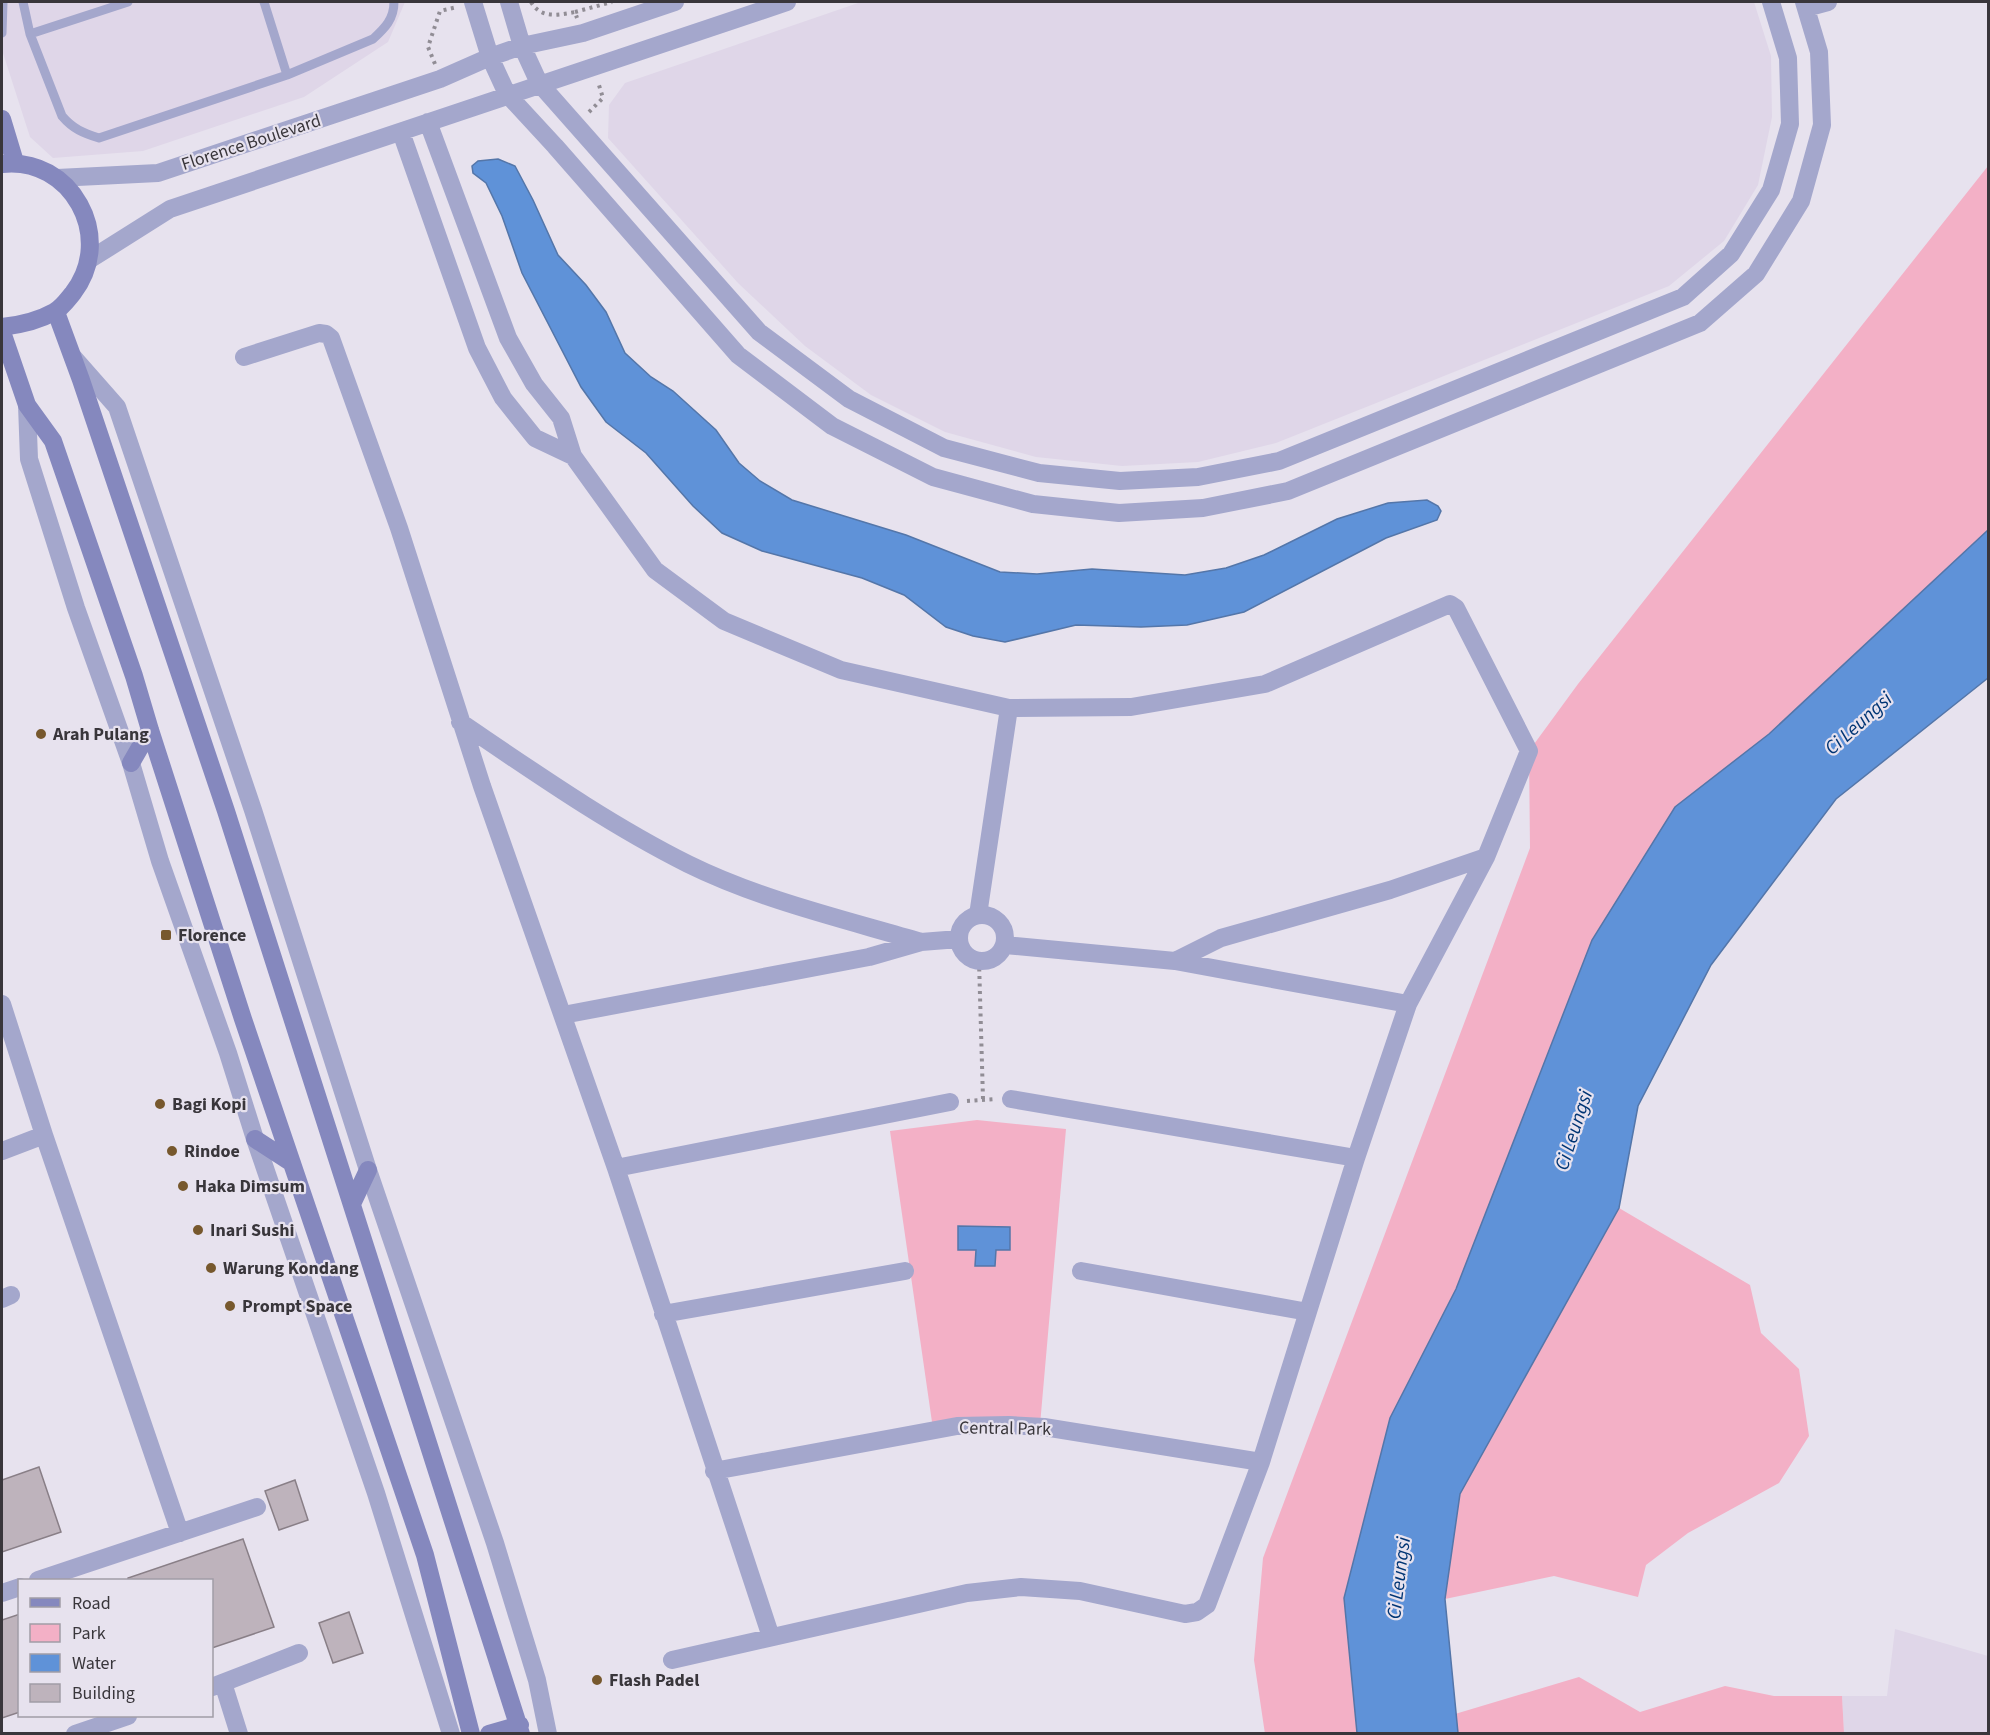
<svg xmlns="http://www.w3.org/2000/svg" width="1990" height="1735" viewBox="0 0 1990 1735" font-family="'Source Sans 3',sans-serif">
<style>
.built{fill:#dfd6e8}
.green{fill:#f3b0c6}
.water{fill:#5f92d8;stroke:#5476a9;stroke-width:1.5}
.building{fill:#beb3bc;stroke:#897f87;stroke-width:1.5}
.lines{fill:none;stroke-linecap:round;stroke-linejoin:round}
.path{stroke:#918d95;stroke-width:4;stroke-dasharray:3 4.5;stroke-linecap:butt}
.lane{stroke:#a4a7cc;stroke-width:9}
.street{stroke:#a4a7cc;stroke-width:18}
.secondary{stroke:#8588be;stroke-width:18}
.poi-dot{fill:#77582d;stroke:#e7e2ee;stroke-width:2}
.labels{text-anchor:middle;stroke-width:4.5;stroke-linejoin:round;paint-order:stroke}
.street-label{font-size:18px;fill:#39363b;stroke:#e7e2ee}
.poi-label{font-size:18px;font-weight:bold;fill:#39363b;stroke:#e7e2ee;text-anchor:start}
.water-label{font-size:20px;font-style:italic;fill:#003574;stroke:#e7e2ee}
</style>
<rect width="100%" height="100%" fill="#e7e2ee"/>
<path class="built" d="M2,2h403l-17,40 -84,55 -161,54 -90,7 -23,-21 -28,-87z
M861,2h893l17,54 1,61 -14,68 -34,56 -55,45 -393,157 -78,19 -76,4 -86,-9 -91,-25 -74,-37 -66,-49 -67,-63 -130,-145 1,-33 16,-22z
M1895,1629l93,27v77h-144l-2,-37h45z"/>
<path class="green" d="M1988,166v364l-219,204 -94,73 -219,482 -66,129 -45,180 12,135 -92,1 -11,-74 9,-102 267,-710 -1,-97 49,-67z
M977,1120l89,9 -26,296 -108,-3 -42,-291z
M1619,1208l131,77 11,48 38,36 10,67 -30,47 -91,50 -42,32 -8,32 -84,-21 -109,23 15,-105z
M1579,1677l61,35 85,-26 49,10h68l2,37h-386l-3,-19z"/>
<path class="water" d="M498,159l17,7 18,34 25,55 28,30 20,27 19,41 26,24 22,14 43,39 23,33 21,18 32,19 114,35 94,37 37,2 55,-5 93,6 41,-7 38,-13 73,-36 51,-16 39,-3 11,6 3,5 -4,9 -51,18 -142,74 -57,13 -46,2 -65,-2 -71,17 -32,-6 -27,-9 -42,-32 -42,-17 -100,-27 -40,-18 -29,-27 -47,-53 -40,-31 -25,-35 -59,-114 -20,-57 -16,-33 -13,-10 -1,-7 6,-5z
M1988,530v148l-152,121 -125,166 -73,141 -19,102 -159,286 -15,105 13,134h-101l-13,-135 46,-180 66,-129 136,-349 83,-133 94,-73z
M958,1226l52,1v23h-14l-1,16h-20l1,-16h-18z"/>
<path class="building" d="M39,1467l22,65 -59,20v-72z
M295,1480l13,40 -29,10 -14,-39z
M243,1539l31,88 -62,21v-67h-84v-3z
M349,1612l14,41 -30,10 -14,-40z
M20,1614v98l-18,6v-98z"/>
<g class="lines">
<path class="path" d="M531,2c10,17 27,13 44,10l2,6
M575,12l37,-10
M435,64l-7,-17 12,-36 17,-4
M589,112l14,-14 -5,-16
M979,961l4,138
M967,1101l29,-2"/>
<path class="lane" d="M23,2l7,32 32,82c11,13 21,17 37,22l188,-63 86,-36c12,-11 21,-20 21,-37
M264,2l23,73
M2,33l1,-31
M30,34l98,-32"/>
<path class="street" d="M473,2l17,55 17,37 48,52 183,209 94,71 101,51 100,27 86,9 84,-5 85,-17 412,-168 56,-49 45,-73 21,-76 -3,-73 -15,-50
M509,2l13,44 17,37 220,249 90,67 95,49 95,25 81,8 78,-4 81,-16 404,-164 48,-43 40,-64 19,-66 -2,-66 -17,-56
M1806,8l22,-6
M401,132l76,216 26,50 32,40 38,18 -12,-38 -27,-34 -26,-46 -80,-216
M57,178l101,-5 282,-94 50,-22 32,-11 61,-13 92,-31
M89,260l81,-51 617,-207
M73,357l44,50 136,403 115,360 127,373 42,137 11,54
M244,357l75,-24 7,1 5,4 68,190 83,258 134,382 155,469
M27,405l2,54 47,149 55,155 29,98 68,192 27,86 121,354 75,241
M573,456l82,114 69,51 117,49 168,38 122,-1 134,-23 185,-80 6,4 73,143 -43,106 -78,147 -52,154 -95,304 -54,143 -10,7 -12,2 -105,-23 -59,-4 -54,6 -295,67
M460,722c74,50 148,102 228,142 73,36 155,55 233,78
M978,915l31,-207
M959 938a23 23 0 1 1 46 0a23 23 0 1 1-46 0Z
M1005,945l170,16 233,43
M1175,961l46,-23 169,-48 96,-33
M2,1004l42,131 136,398
M563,1015l306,-58 52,-15 38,-3
M1011,1099l345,59
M2,1151l42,-16
M616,1168l334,-66
M1081,1271l227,41
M2,1299l9,-4
M663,1314l242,-43
M714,1471l243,-45 52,-1 35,2 217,35
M38,1580l219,-73
M2,1593l18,-6
M223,1683l16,51
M212,1687l87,-34
M75,1734l53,-18"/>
<path class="secondary" d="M2,119l13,43
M2,164c69,-8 114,73 71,129 -5,6 -11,15 -19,19 -16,9 -34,13 -52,15
M56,312l25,68 145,431 295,923
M2,332l25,73 26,36 81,235 16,54 93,289 182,536 46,179
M131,763l19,-33
M255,1139l37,24
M352,1204l16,-34
M489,1734l31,-9"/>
</g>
<g class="poi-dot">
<circle cx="41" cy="734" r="6"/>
<rect x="160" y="929" width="12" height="12" rx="3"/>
<circle cx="160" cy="1104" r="6"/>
<circle cx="172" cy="1151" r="6"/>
<circle cx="183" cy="1186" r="6"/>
<circle cx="198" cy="1230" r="6"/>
<circle cx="211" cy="1268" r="6"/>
<circle cx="230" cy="1306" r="6"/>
<circle cx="597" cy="1680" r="6"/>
</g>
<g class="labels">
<g class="street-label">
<text transform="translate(251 142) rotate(-18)" y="6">Florence Boulevard</text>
<text transform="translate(1005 1428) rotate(1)" y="6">Central Park</text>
</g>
<g class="poi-label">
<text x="53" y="740">Arah Pulang</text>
<text x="178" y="941">Florence</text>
<text x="172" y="1110">Bagi Kopi</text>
<text x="184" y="1157">Rindoe</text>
<text x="195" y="1192">Haka Dimsum</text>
<text x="210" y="1236">Inari Sushi</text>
<text x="223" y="1274">Warung Kondang</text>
<text x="242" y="1312">Prompt Space</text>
<text x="609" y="1686">Flash Padel</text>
</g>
<g class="water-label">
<text transform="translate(1858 723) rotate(-42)" y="7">Ci Leungsi</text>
<text transform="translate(1573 1130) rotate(-72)" y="7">Ci Leungsi</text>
<text transform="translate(1398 1578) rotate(-83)" y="7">Ci Leungsi</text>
</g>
</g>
<rect width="1990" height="1735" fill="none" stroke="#39363b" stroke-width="6"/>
<rect x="18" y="1579" width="195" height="138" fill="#e7e2ee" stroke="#a19da6" stroke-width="1.5"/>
<rect x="30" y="1598" width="30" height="9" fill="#8588be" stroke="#a19da6" stroke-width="1.5"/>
<text x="72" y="1609" font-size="18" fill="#39363b">Road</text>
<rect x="30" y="1624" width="30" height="18" fill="#f3b0c6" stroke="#a19da6" stroke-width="1.5"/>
<text x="72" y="1639" font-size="18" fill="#39363b">Park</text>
<rect x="30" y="1654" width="30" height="18" fill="#5f92d8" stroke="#a19da6" stroke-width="1.5"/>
<text x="72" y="1669" font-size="18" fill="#39363b">Water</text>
<rect x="30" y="1684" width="30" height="18" fill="#beb3bc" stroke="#a19da6" stroke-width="1.5"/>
<text x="72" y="1699" font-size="18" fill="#39363b">Building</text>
</svg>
